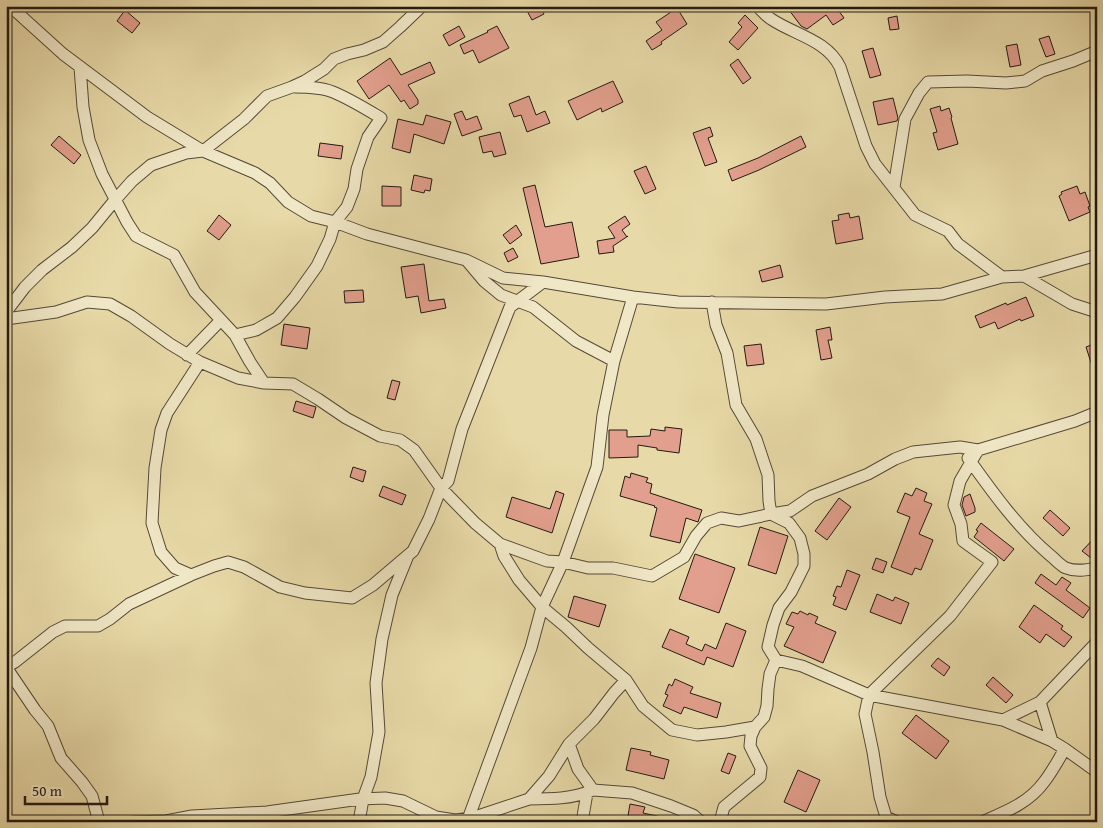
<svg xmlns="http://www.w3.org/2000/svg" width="1103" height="828" viewBox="0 0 1103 828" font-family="'Gentium Book Plus',serif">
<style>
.building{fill:#e29f8d;stroke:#231a12}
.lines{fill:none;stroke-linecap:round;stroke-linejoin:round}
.minor-casing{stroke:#544a38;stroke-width:13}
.minor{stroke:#f0e7c6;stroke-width:11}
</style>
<rect width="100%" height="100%" fill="#e8daa8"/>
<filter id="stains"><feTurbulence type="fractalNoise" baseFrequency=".004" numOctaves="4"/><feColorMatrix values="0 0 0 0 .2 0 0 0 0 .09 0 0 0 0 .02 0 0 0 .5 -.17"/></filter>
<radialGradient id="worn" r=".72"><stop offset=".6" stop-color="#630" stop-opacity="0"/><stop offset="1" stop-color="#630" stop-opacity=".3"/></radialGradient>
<path class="building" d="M531,6h9l4,8 -12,6 -6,-11z
M786,6h51l-1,1 8,11 -11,7 -7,-10 -19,14 -6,-3z
M677,8l10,16 -26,18 1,2 -10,6 -6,-9 16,-11 -6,-8z
M125,10l15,13 -8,10 -15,-12z
M745,15l13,13 -20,22 -9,-8 13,-15 -4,-4z
M897,16l2,13 -9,1 -2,-12z
M459,26l6,11 -16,9 -6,-11z
M497,26l12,22 -30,15 -6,-13 -9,4 -4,-9 28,-13 -1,-1z
M1049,36l6,18 -9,3 -7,-18z
M1017,44l4,21 -11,2 -4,-21z
M873,48l8,27 -11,3 -8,-27z
M390,58l11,17 29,-13 5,11 -27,12 10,15v4l-8,5 -6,-9 -3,2 -12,-17 -20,14 -12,-18z
M738,59l13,19 -8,6 -13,-19z
M613,81l10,21 -21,10 -1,-4 -24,12 -9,-19z
M529,96l7,19 9,-4 5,12 -23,9 -6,-17 -7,2 -5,-13z
M893,98l5,20 -1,3 -19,4 -5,-23z
M940,106l1,5 8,-3 3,9 -1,1 7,26 -20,6 -5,-17 4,-1 -7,-23z
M462,111l4,9 11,-4 5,13 -20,7 -8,-22z
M426,115l25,7 -7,22 -30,-10 -4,19 -18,-5 6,-29 25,6z
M710,127l3,9 -5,2 9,24 -12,4 -12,-33z
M500,132l6,22 -12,3 -2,-6 -9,2 -4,-16z
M59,136l22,19 -7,9 -23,-19z
M801,136l5,11 -47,23 -27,11 -4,-11 30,-12z
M320,143l23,3 -2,13 -23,-3z
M646,166l10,23 -11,5 -11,-23z
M414,175l18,4 -2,12 -5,-1 -1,3 -13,-3z
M535,185l10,42 27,-5 7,35 -38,7 -18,-76z
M382,186l19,1v19h-19z
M1077,186l3,8 5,-2 5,14 -2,1 2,5 -21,9 -10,-25 3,-2 -1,-2z
M849,213l1,5 9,-2 4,23 -27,5 -4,-23 7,-1 -1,-5z
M219,215l12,10 -12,15 -12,-9z
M625,216l5,8 -8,6 5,7 1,-1 -15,10 1,6 -15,2 -2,-13 18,-3 -7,-11z
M516,225l6,10 -12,9 -7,-9z
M513,248l5,9 -10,5 -4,-9z
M424,264l5,37 15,-2 2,9 -25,5 -3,-17 -12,2 -5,-31z
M780,265l3,12 -21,5 -3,-11z
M363,290l1,12 -19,1 -1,-12z
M1026,297l8,19 -13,5 -1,-2 -22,10 -3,-7 -15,6 -5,-12 31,-13 1,2z
M284,324l26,4 -3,21 -26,-4z
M830,327l2,13h-4l4,18 -11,2 -5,-30z
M761,344l3,20 -17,2 -3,-20z
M1094,344l3,7v23l-2,1 -9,-28z
M392,380l8,2 -5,18 -8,-2z
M296,401l20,6 -3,11 -20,-7z
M665,427l17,2 -3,24 -22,-3v-2l-19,-3v12l-29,1v-28h18v7l23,-1 1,-7 14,2z
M353,467l13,4 -3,11 -13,-5z
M631,473l17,5 -2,4 6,2 -2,9 52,17 -4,12 -12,-4 -6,25 -30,-7 7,-28 -3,-1 1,-1 -35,-10 5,-20 5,2z
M383,486l23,9 -4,10 -23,-9z
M916,488l11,5 -3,8 8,3 -13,30 14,6 -12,30 -6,-2 -3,7 -21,-8 19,-50 -13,-5 8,-19 7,3z
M556,491l8,3 -12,39 -46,-16 6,-20 38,12z
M970,494l5,14v4l-9,4 -4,-11 2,-8z
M839,498l12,9 -24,33 -12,-9z
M1050,510l20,18 -7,8 -20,-18z
M981,523l33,26 -10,12 -30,-24 4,-6 -2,-1z
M760,527l28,9 -12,38 -28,-9z
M1097,535v17l-6,6 -9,-7z
M695,554l40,14 -16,45 -40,-14z
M876,558l11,4 -4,11 -11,-4z
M847,570l13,5 -14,35 -13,-5 3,-8 -3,-1 4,-10 4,1z
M1041,574l15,11 6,-8 9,6 -5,7 24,18 -7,10 -48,-35z
M877,594l16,7 2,-4 14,6 -8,21 -31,-12z
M574,596l32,9 -7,22 -31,-10z
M1034,605l29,21 -2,3 11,8 -8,10 -18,-13 -6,9 -21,-16z
M800,611l8,4 1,-2 9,4 -3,6 21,9 -13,31 -39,-17 10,-19 -8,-3 6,-12 6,2z
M726,623l20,8 -13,36 -26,-10 -3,8 -42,-18 8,-18 19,8 -3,7 16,7 3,-7 11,5z
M938,658l12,9 -6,9 -13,-10z
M993,677l20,18 -7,8 -20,-18z
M675,679l18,8 -3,6 31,10 -4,15 -33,-11 -3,7 -18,-8 5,-11 -3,-1 4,-10 3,2z
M916,715l33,26 -13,18 -34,-26z
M631,748l20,4 -1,3 19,5 -5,19 -38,-9z
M728,753l8,3 -7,18 -8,-3z
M798,770l22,10 -14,32 -22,-10z
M630,804l15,3 -2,6 23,5 -1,4h-38z"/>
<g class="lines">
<defs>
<path id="minor" d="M10,6l53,48 84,63 56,34 52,22 15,10 18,19 23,14 24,6 32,12 99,26 37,18 40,4 90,15 45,5 148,2 59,-7 57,-3 60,-17 22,-1 73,-21
M757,6c5,5 9,10 14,13 24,16 56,21 69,48l26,79 9,18 40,51 33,16 10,13 44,33
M80,67l3,40 6,33 13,34 25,48 9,14 38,19 21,37 40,43 15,27 14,21
M894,187l11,-68 14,-26 9,-11 39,-1 39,2 19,-2 17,-10 31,-10 24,-10
M468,262l16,19 17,14 32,12 43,34 38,20
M1024,276l48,28 25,8
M6,312l19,-25 17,-17 30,-23 20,-19 23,-28 17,-19 19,-16 35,-12 17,-2 41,-32 23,-23 25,-9 13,-6 19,-12 10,-10 13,-5 17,-4 19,-8 17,-15 22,-21
M6,319l50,-7 31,-10 23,2 21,12 39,28 30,18 38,16 26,5 29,1 25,15 28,19 34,18 20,4 14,10 27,38 34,35 25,21 47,17 16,1 25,6h25l39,8 32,-19 12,-21 11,-13 14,-5 18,3 32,-7 -2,-13 -1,-26 -12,-36 -20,-34 -9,-52 -11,-28 -4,-23
M235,335l21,-5 21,-12 18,-21 22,-31 13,-27 5,-17 12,-15 7,-18 3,-20 11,-32 13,-19c-15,-9 -31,-19 -48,-26 -12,-5 -26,-5 -38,-5
M187,355l34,-35
M200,362l-33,51 -6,17 -6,38 -3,55 9,29 14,16 16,7 23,-9 14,-4 16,5 36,20 25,6 47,5 21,-13 40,-34 16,-32 12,-31 7,-7 14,-52 48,-122 33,-25
M1097,412l-22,9 -97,29 -18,-3 -47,5 -18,7 -27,15 -56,22 -22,15 -19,3 18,9 11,15 4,16v12l-13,26 -12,16 -6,17 -5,22 8,13 26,6 67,29 134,25 49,21 13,8 32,23
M968,458c25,35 50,70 83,98 4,3 10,10 15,12 10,4 21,2 31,0
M500,544l4,12 15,24 23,27 24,20 22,21 38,32 17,26 29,24 25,5 29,-3 29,-5
M1040,702l12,39
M1003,720l37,-18 57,-60
M569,744l9,25 15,21
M529,799c21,0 44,0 64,-9l39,3 39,13 22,9 8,7
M99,822l-7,-26 -10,-14 -21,-24 -13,-32 -13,-16 -29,-43 9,-5 38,-30 12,-6h33l12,-7 19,-15 62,-29
M134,822l32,-1 26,-5 75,-4 93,-13 25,-1 18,3 33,16 19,3 17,-2 57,-19 20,-23 20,-32 25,-25 20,-26 12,-13
M359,822l4,-23 8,-22 8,-45 -3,-49 6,-44 10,-44 15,-37
M467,822l64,-174 11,-41 21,-45 34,-95 6,-52 11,-54 19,-64
M582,822l5,-29
M720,822l4,-15 36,-30 1,-9 -11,-22 1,-10 4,-9 9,-10 3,-11 1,-17 2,-15 6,-14
M897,822l-11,-5 -6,-20 -7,-45 -8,-38 4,-19 81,-79 42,-54 -29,-21 -2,-17 -7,-19 6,-24 18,-31
M982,822c23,-10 47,-19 62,-40 8,-10 14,-22 21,-33"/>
</defs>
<use href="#minor" class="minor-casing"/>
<use href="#minor" class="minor"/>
</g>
<rect width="1103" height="828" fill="none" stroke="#e8daa8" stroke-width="25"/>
<rect x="8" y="8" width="1088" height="813" fill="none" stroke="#231a12" stroke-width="2.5"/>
<rect x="12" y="12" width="1078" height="803" fill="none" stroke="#231a12"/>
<path d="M25 796v8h82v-8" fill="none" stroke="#231a12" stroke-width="2.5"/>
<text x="32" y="796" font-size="15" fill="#231a12" stroke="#f0e7c6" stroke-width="4" paint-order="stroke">50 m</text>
<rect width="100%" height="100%" filter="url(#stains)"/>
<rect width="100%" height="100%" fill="url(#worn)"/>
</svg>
